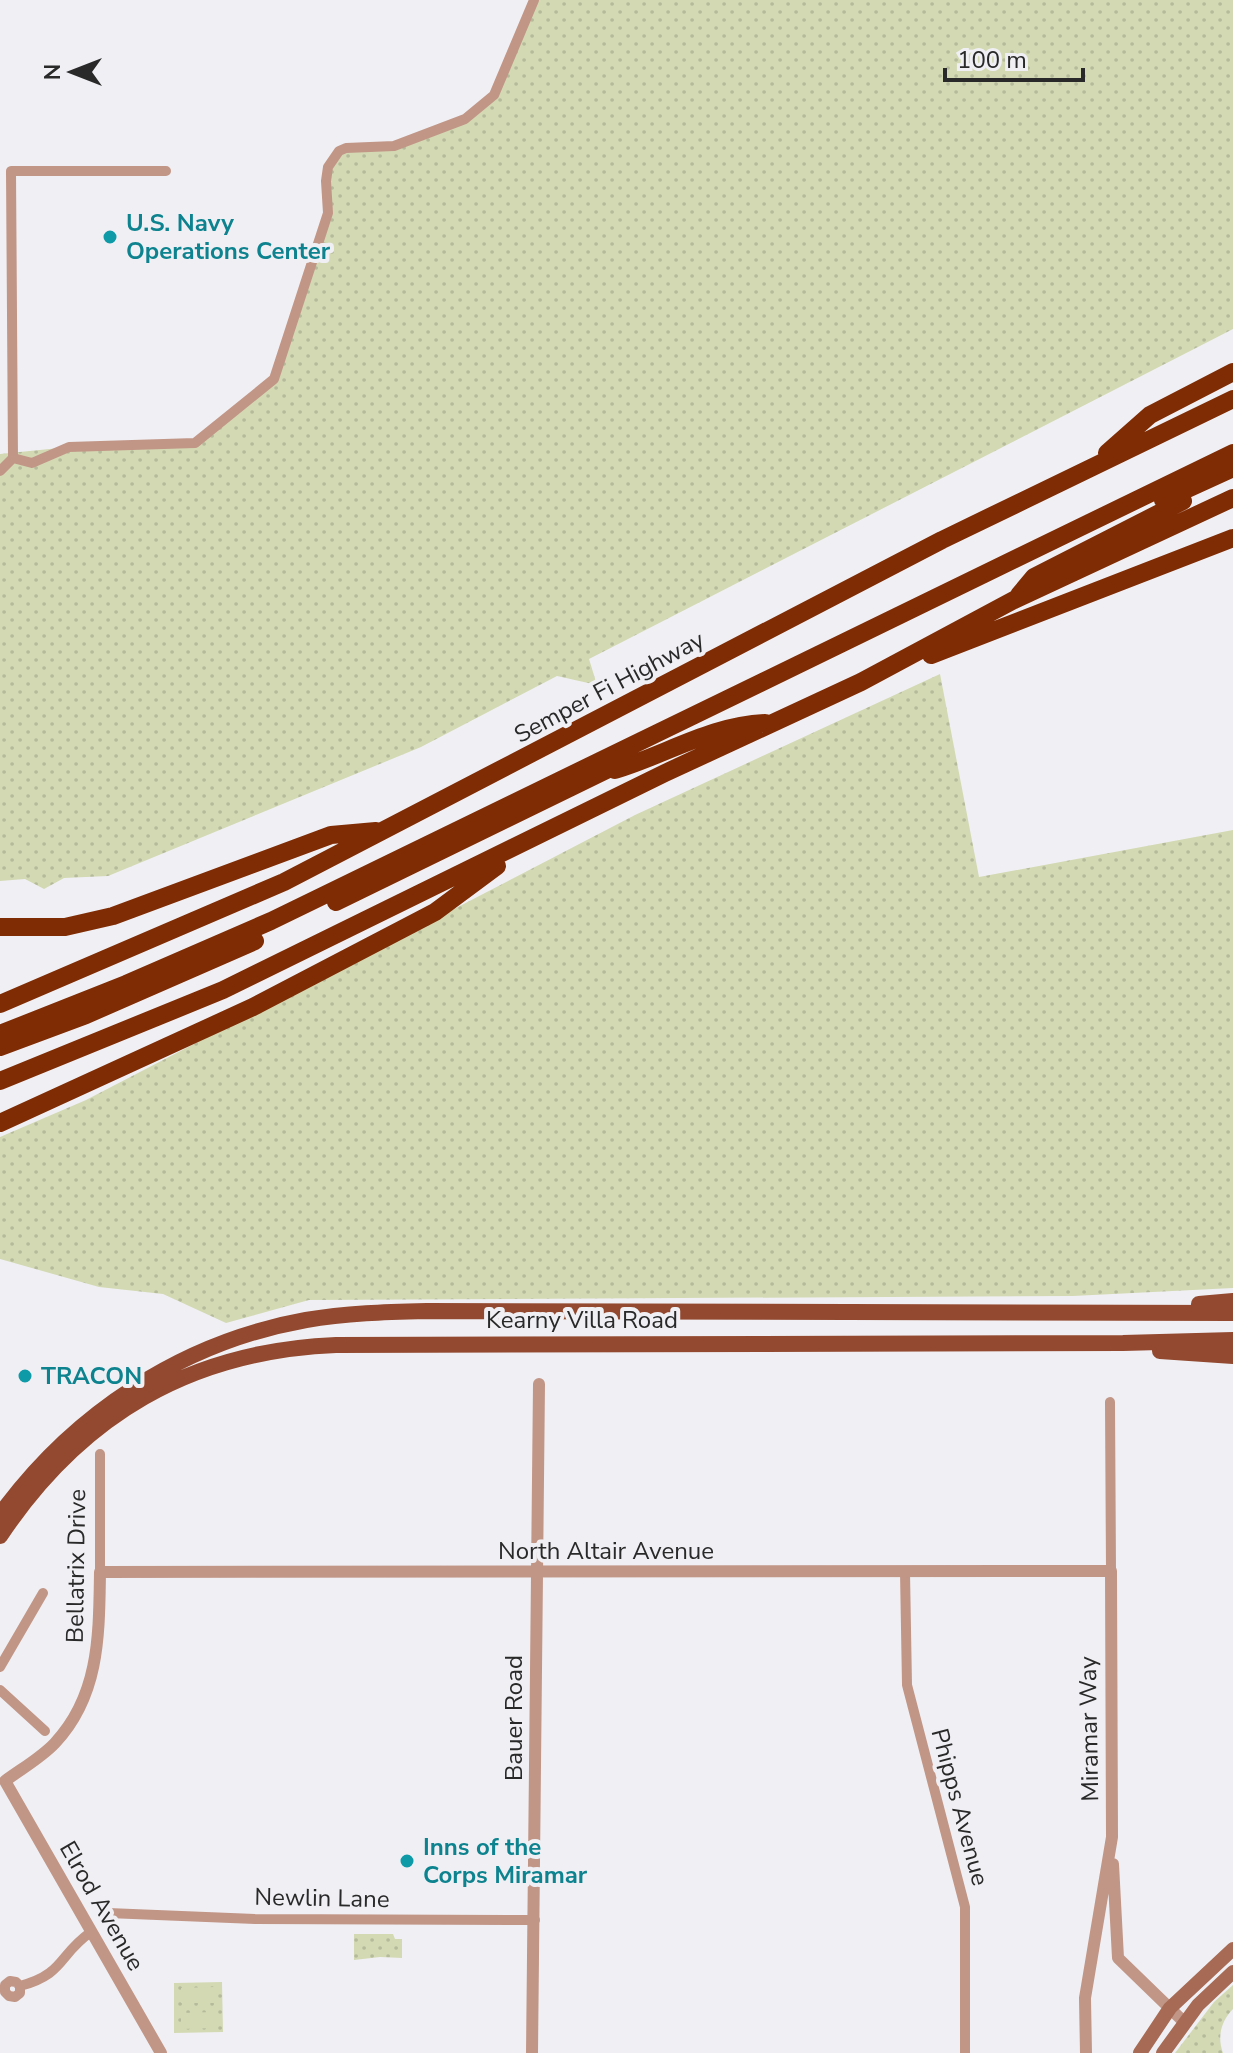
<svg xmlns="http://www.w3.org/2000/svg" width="1233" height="2053" viewBox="0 0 1233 2053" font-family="'Nunito Sans',sans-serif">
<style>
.grass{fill:url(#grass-dots)}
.pitch{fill:#d3d9b3}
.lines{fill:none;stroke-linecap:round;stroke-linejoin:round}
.minor{stroke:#c19687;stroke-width:10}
.tertiary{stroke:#c19687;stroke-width:12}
.secondary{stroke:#a76a54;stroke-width:14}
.primary{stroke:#92492f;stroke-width:16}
.motorway{stroke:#7f2b04;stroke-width:18}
.culture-dot{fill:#0f9aa8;stroke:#f0f0f4;stroke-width:3}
.labels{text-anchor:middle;stroke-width:8;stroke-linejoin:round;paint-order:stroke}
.culture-label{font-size:24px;font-weight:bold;fill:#0d838f;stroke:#f0f0f4;text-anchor:start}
.street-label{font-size:24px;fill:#29292a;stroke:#f0f0f4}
</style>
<defs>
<pattern id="grass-dots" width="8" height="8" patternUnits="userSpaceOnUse" patternTransform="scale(2)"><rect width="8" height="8" fill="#d3d9b3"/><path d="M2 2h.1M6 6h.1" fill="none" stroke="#b5ba9a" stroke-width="1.8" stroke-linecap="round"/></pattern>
</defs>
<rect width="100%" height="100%" fill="#f0f0f4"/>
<path class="grass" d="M534,0h699v329l-644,330 8,26 -40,-9 -136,71 -313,129 -44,2 -20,11 -19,-10 -25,2v-427l69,-7 126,-4 79,-64 54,-166 -2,-32 13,-30 55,-5 71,-27 29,-24z
M940,674l39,203 254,-47v458l-160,8 -764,4 -83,23 -63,-29 -64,-7 -99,-28v-122l86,-37 549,-285z
M354,1934h39l2,5h7v19l-22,-1 -26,3z
M222,1982l1,50 -49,1v-50z
M1233,1985v24c-12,12 -16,28 -10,44h-48l39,-51z"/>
<path class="pitch" d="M214,1987v16h-33v-15z
M214,2012l1,16 -34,1v-16z"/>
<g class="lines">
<path class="minor" d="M13,458l19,5 37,-16 126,-4 79,-64 54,-166 -2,-32 2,-14 11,-16 7,-3 48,-2 71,-27 29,-24 40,-95
M0,471l13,-13 -2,-287h155
M1110,1402l1,169
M100,1454v118
M905,1572l2,113 58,222v146
M0,1667l43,-74
M0,1690l45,41
M108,1913l147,6 280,1
M20,1986v7l-5,4 -6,-1 -4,-4v-7l5,-4 6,1 4,4c45,-12 38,-31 71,-54"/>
<path class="tertiary" d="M1113,1864l5,94 66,64
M161,2053l-156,-272c16,-12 36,-23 50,-38 45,-48 44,-109 45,-171l1011,-1 1,266 -27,161 1,55
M532,2053l7,-669"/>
<path class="secondary" d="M1140,2053l30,-45 63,-59
M1163,2053l35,-48 35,-33"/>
<path class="primary" d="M1199,1304l34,-3
M1160,1351l73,5
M0,1515c73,-101 182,-173 306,-195 40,-7 80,-8 121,-9l806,2
M0,1536c81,-121 190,-185 336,-191l787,-2 110,-3"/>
<path class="motorway" d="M1107,453l43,-38 83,-43
M1163,500l70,-32
M1019,595l15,-18 149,-76
M931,655l302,-117
M615,770c50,-15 97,-45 150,-47
M336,902l289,-141
M0,927h65l48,-11 218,-81 45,-4
M0,1004l284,-122 658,-342 291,-141
M0,1034l126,-50 145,-63 962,-468
M0,1047l86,-32 169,-74
M0,1081l223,-91 442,-217 196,-91 153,-82 219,-102
M0,1123l253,-116 182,-95 62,-46"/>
</g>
<g class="culture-dot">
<circle cx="110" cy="237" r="8"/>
<circle cx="25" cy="1376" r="8"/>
<circle cx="407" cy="1861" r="8"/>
</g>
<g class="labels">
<g class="culture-label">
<text x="126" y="231">U.S. Navy<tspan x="126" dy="28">Operations Center</tspan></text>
<text x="41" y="1384">TRACON</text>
<text x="423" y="1855">Inns of the<tspan x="423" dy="28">Corps Miramar</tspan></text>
</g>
<g class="street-label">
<text transform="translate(609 687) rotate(-28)" y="8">Semper Fi Highway</text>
<text x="582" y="1328">Kearny Villa Road</text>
<text x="606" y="1559">North Altair Avenue</text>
<text transform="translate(76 1566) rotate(-89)" y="8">Bellatrix Drive</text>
<text transform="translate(514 1718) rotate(-90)" y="8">Bauer Road</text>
<text transform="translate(1089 1729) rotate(-91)" y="8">Miramar Way</text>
<text transform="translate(960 1807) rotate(75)" y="8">Phipps Avenue</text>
<text transform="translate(322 1898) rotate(1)" y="8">Newlin Lane</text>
<text transform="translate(102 1906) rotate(60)" y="8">Elrod Avenue</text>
</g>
</g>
<g transform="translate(72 72) rotate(270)" stroke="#f0f0f4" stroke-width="6" paint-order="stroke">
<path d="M0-6L14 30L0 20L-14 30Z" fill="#29292a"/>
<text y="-12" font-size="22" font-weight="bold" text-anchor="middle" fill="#29292a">N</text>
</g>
<path d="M945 68v12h138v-12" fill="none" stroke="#29292a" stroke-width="4"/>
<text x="957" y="68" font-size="24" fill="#29292a" stroke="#f0f0f4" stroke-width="6" paint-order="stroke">100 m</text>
</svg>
